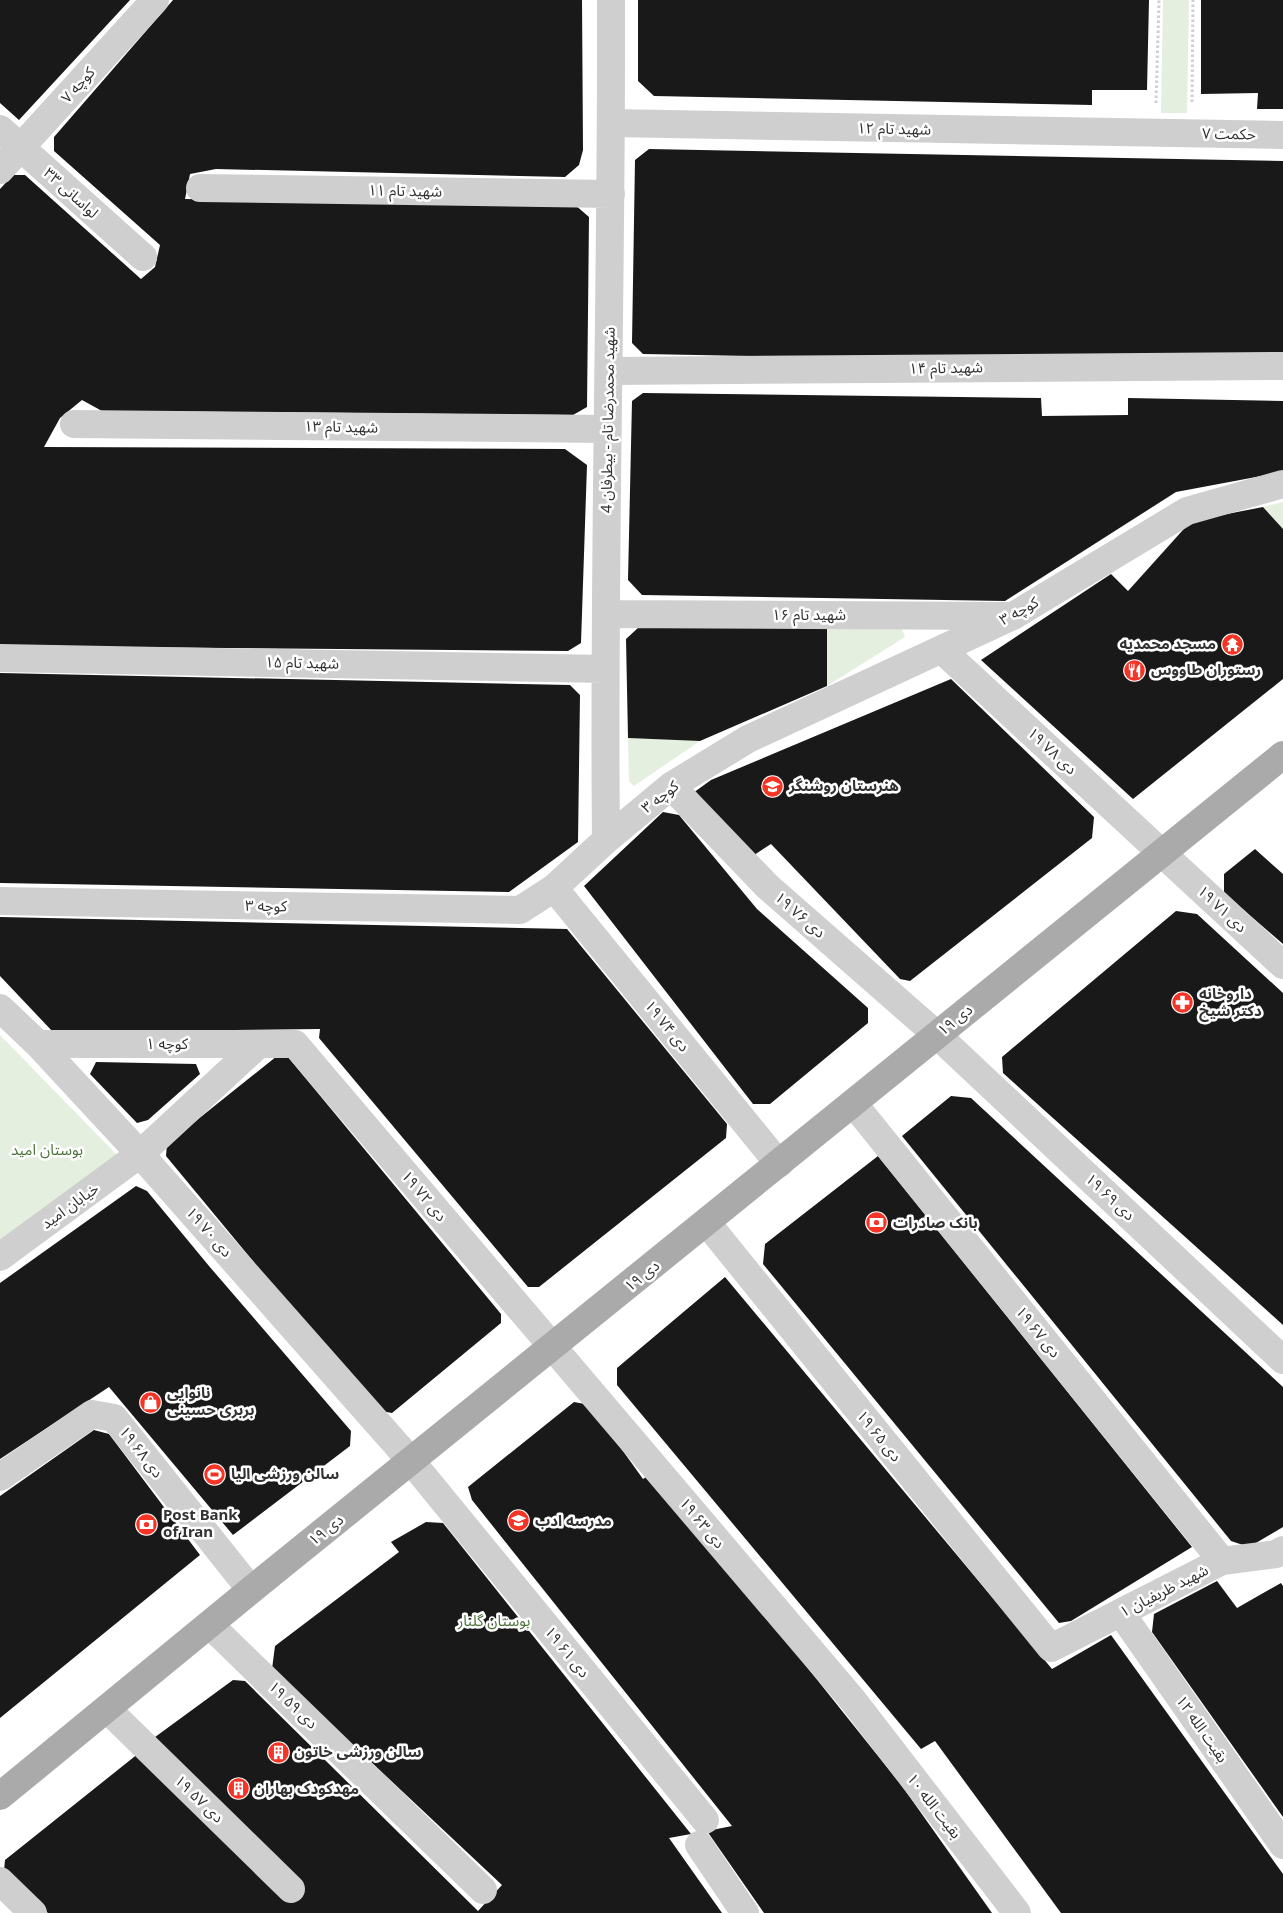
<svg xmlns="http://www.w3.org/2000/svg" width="1283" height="1913" viewBox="0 0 1283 1913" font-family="'Noto Sans','Noto Sans Arabic',sans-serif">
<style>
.green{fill:#e5efdf}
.building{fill:#191919}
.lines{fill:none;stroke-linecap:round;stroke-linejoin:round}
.path{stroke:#cfcfcf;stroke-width:3;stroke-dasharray:2.5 2.5;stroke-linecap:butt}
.minor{stroke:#cfcfcf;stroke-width:28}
.major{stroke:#aaa;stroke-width:28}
.labels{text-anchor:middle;stroke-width:5;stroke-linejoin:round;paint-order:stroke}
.street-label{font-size:15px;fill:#323232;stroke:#fff}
.poi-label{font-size:15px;font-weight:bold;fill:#323232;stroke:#fff;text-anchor:start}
.park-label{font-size:15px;fill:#4c733a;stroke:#fff}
</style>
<rect width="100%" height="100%" fill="#fff"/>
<path class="green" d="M1163,0h26l-2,113h-26z
M1283,502v27l-20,-22z
M827,627h74l4,10 -78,49z
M628,738l72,3 -66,45 -5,-5z
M0,1035l118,121 -118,85z"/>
<path class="building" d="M0,0h130l-111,120 -19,-17z
M173,0h409l1,150 -4,15 -14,12 -349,-8 -26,5 -5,25 389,5 15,13 -2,190 -14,8 -443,-4h-28l-20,-11 -22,18 -16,29 521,2 22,16 -6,178 -13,8 -568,-5v-457l13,-14h12l116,104 14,-12 5,-22 -106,-94v-14z
M638,0h511l-2,90h-55v15l-438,-9 -16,-15z
M1201,0h82v109h-26l1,-16 -57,1z
M649,149l634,12v205l-640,-12 -11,-11 3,-183z
M643,393l398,5 1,18 86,-1v-17l155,3v71l-107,20 -171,109 -363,-6 -14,-15 4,-179z
M1263,507l20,22v150l-150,120 -152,-139 130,-86 17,17 63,-70z
M639,627h188v59l-127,55 -72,-3 -2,-99z
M0,673l570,12 10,10 -2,147 -69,50 -509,-9z
M951,679l143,138 -2,21 -182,143 -10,-2 -129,-135 -23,15 -55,-66 18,-13z
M663,812l16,3 78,94 111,99v15l-98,81h-17l-169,-218z
M1255,849l28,25v70l-59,-51v-19z
M1176,911l21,3 86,79v332l-280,-252 -1,-16z
M0,917l567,12 160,195 -1,14 -187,149h-11l-209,-249 1,-9 -267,3 -53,-56z
M277,1056l11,1 213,257v9l-109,90 -16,-3 -210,-254 1,-12z
M96,1062l100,2 4,10 -52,46 -11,3 -47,-49z
M951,1096l20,2 312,289v140l-34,20 -18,-6 -329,-405z
M878,1156l314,391 -121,74 -12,2 -296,-359 2,-20z
M136,1186l11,5 62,75 142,165 -1,15 -117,89 -124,-148 -109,72v-176z
M725,1277l327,392 59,-34 172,239v39h-222l-126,-172 -14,8 -304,-364v-17z
M574,1402l16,3 53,74 9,-6 250,313 90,127h-228l-57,-82 25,-5 -260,-326 -4,-13z
M94,1430l15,4 91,121 -200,163v-222z
M426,1522l17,1 248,311 -22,4 53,75h-674l-44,-42 1,-11 134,-107 12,-13 82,-60 12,1 233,230 24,-26 -230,-216 3,-23 124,-94 -8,-10z
M1217,1581l20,27 44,-25 2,3v231l-131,-185 2,-18z"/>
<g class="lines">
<path class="path" d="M1192,102l1,-102
M1156,103l3,-103"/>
<path class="minor" d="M612,123l671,12
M0,129l143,128
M0,170l155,-170
M200,188l411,6
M610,371l673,-5
M74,424l533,5
M606,614l400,2
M942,650l341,315
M0,658l604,11
M671,786l96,100 170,149 346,325
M606,840c-3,-280 6,-560 5,-840
M554,888l225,276
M0,901l520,9 34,-22 52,-48 65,-54 77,-47 265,-123 174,-105 96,-27
M0,1008l38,36 102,110 271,307 294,359
M38,1044h257l557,655 165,214
M853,1103l369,458
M707,1223l344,425 171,-87 54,-7 7,-4
M0,1257l140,-103 119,-110
M0,1477l92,-63 22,4 137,172
M1121,1613l162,232
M210,1625l273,265
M107,1709l184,180
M699,1845l46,68
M0,1881l33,32"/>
<path class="major" d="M0,1796l251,-206 1032,-835"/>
</g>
<defs>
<symbol id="temple-disc" viewBox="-11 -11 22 22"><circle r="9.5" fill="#f63426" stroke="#fff"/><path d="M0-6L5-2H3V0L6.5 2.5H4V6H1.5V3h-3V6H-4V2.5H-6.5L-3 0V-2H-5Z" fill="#fff"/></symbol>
<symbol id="restaurant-disc" viewBox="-11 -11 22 22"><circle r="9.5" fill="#f63426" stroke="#fff"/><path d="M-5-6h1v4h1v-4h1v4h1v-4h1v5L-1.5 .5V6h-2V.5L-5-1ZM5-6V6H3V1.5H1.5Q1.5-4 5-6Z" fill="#fff"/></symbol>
<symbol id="school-disc" viewBox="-11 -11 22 22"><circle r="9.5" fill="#f63426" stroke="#fff"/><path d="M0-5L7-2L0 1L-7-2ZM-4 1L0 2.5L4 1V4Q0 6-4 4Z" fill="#fff"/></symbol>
<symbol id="pharmacy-disc" viewBox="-11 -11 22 22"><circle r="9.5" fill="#f63426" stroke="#fff"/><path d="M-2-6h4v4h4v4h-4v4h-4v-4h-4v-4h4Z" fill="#fff"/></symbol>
<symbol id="bank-disc" viewBox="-11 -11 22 22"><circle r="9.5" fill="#f63426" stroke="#fff"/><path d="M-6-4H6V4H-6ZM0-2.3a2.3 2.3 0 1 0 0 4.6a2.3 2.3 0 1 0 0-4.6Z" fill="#fff"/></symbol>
<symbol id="shop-disc" viewBox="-11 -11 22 22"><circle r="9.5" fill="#f63426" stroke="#fff"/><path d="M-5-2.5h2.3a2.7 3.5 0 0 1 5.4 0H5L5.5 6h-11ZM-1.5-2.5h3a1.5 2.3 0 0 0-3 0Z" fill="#fff"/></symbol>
<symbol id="stadium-disc" viewBox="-11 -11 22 22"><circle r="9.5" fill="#f63426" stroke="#fff"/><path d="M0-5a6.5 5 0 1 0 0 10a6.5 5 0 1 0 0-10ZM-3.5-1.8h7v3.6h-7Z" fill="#fff"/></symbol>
<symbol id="building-disc" viewBox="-11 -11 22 22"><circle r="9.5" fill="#f63426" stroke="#fff"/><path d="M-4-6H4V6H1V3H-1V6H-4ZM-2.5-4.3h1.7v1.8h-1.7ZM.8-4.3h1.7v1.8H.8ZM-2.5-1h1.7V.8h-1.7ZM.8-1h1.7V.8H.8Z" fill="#fff"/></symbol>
</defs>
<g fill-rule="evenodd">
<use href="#temple-disc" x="1220" y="632" width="25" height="25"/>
<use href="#restaurant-disc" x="1122" y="658" width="25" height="25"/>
<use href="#school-disc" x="760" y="774" width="25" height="25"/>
<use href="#pharmacy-disc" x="1170" y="990" width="25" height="25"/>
<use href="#bank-disc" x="864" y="1210" width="25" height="25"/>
<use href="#shop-disc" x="138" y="1390" width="25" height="25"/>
<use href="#stadium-disc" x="202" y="1462" width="25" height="25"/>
<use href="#school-disc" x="506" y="1508" width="25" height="25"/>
<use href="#bank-disc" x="134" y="1512" width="25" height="25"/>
<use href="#building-disc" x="266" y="1740" width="25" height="25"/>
<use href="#building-disc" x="226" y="1776" width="25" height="25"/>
</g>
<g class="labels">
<g class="street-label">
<text transform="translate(78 85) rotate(-48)" y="5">کوچه ۷</text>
<text transform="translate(894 129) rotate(1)" y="5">شهید تام ۱۲</text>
<text transform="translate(1229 134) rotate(1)" y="5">حکمت ۷</text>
<text transform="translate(405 191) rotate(1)" y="5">شهید تام ۱۱</text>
<text transform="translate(71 193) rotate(42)" y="5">لواسانی ۳۳</text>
<text transform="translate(946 368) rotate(-1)" y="5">شهید تام ۱۴</text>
<text transform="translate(608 420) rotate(-89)" y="5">شهید محمدرضا تام - بیطرفان 4</text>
<text transform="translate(341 427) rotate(1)" y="5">شهید تام ۱۳</text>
<text transform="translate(1019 611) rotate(-29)" y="5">کوچه ۳</text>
<text x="809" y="620">شهید تام ۱۶</text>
<text transform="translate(302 663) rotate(1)" y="5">شهید تام ۱۵</text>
<text transform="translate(1052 751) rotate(43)" y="5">۱۹ دی ۷۸</text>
<text transform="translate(660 797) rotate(-38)" y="5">کوچه ۳</text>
<text transform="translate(266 906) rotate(1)" y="5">کوچه ۳</text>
<text transform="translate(1222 909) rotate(43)" y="5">۱۹ دی ۷۱</text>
<text transform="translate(800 915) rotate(41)" y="5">۱۹ دی ۷۶</text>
<text transform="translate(955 1020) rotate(-39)" y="5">۱۹ دی</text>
<text transform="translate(667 1026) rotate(51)" y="5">۱۹ دی ۷۴</text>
<text x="167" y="1049">کوچه ۱</text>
<text transform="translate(424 1196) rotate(50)" y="5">۱۹ دی ۷۲</text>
<text transform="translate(1110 1197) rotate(43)" y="5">۱۹ دی ۶۹</text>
<text transform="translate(70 1206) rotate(-36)" y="5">خیابان امید</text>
<text transform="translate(209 1232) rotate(49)" y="5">۱۹ دی ۷۰</text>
<text transform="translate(642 1276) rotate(-39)" y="5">۱۹ دی</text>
<text transform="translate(1038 1332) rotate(51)" y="5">۱۹ دی ۶۷</text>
<text transform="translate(879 1436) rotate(51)" y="5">۱۹ دی ۶۵</text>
<text transform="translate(141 1452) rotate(52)" y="5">۱۹ دی ۶۸</text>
<text transform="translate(702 1523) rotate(50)" y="5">۱۹ دی ۶۳</text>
<text transform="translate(326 1530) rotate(-39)" y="5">۱۹ دی</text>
<text transform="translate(1164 1591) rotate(-27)" y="5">شهید ظریفیان ۱</text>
<text transform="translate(567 1652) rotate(51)" y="5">۱۹ دی ۶۱</text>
<text transform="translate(293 1705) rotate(44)" y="5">۱۹ دی ۵۹</text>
<text transform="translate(1202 1729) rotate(55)" y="5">بقیت الله ۱۲</text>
<text transform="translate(199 1799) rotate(44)" y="5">۱۹ دی ۵۷</text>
<text transform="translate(934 1806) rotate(52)" y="5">بقیت الله ۱۰</text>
</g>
<g class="poi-label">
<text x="1216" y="649" text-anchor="end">مسجد محمدیه</text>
<text x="1151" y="675">رستوران طاووس</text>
<text x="789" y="791">هنرستان روشنگر</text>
<text x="1199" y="999">داروخانه<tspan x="1199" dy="17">دکتر شیخ</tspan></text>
<text x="893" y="1228">بانک صادرات</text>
<text x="167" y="1398">نانوایی<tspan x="167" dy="17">بربری حسینی</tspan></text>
<text x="231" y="1479">سالن ورزشی الیا</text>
<text x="163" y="1520">Post Bank<tspan x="163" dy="17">of Iran</tspan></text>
<text x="535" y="1526">مدرسه ادب</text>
<text x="294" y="1757">سالن ورزشی خاتون</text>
<text x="254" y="1794">مهدکودک بهاران</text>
</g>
<g class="park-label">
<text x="47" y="1155">بوستان امید</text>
<text x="494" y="1626">بوستان گلنار</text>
</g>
</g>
</svg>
